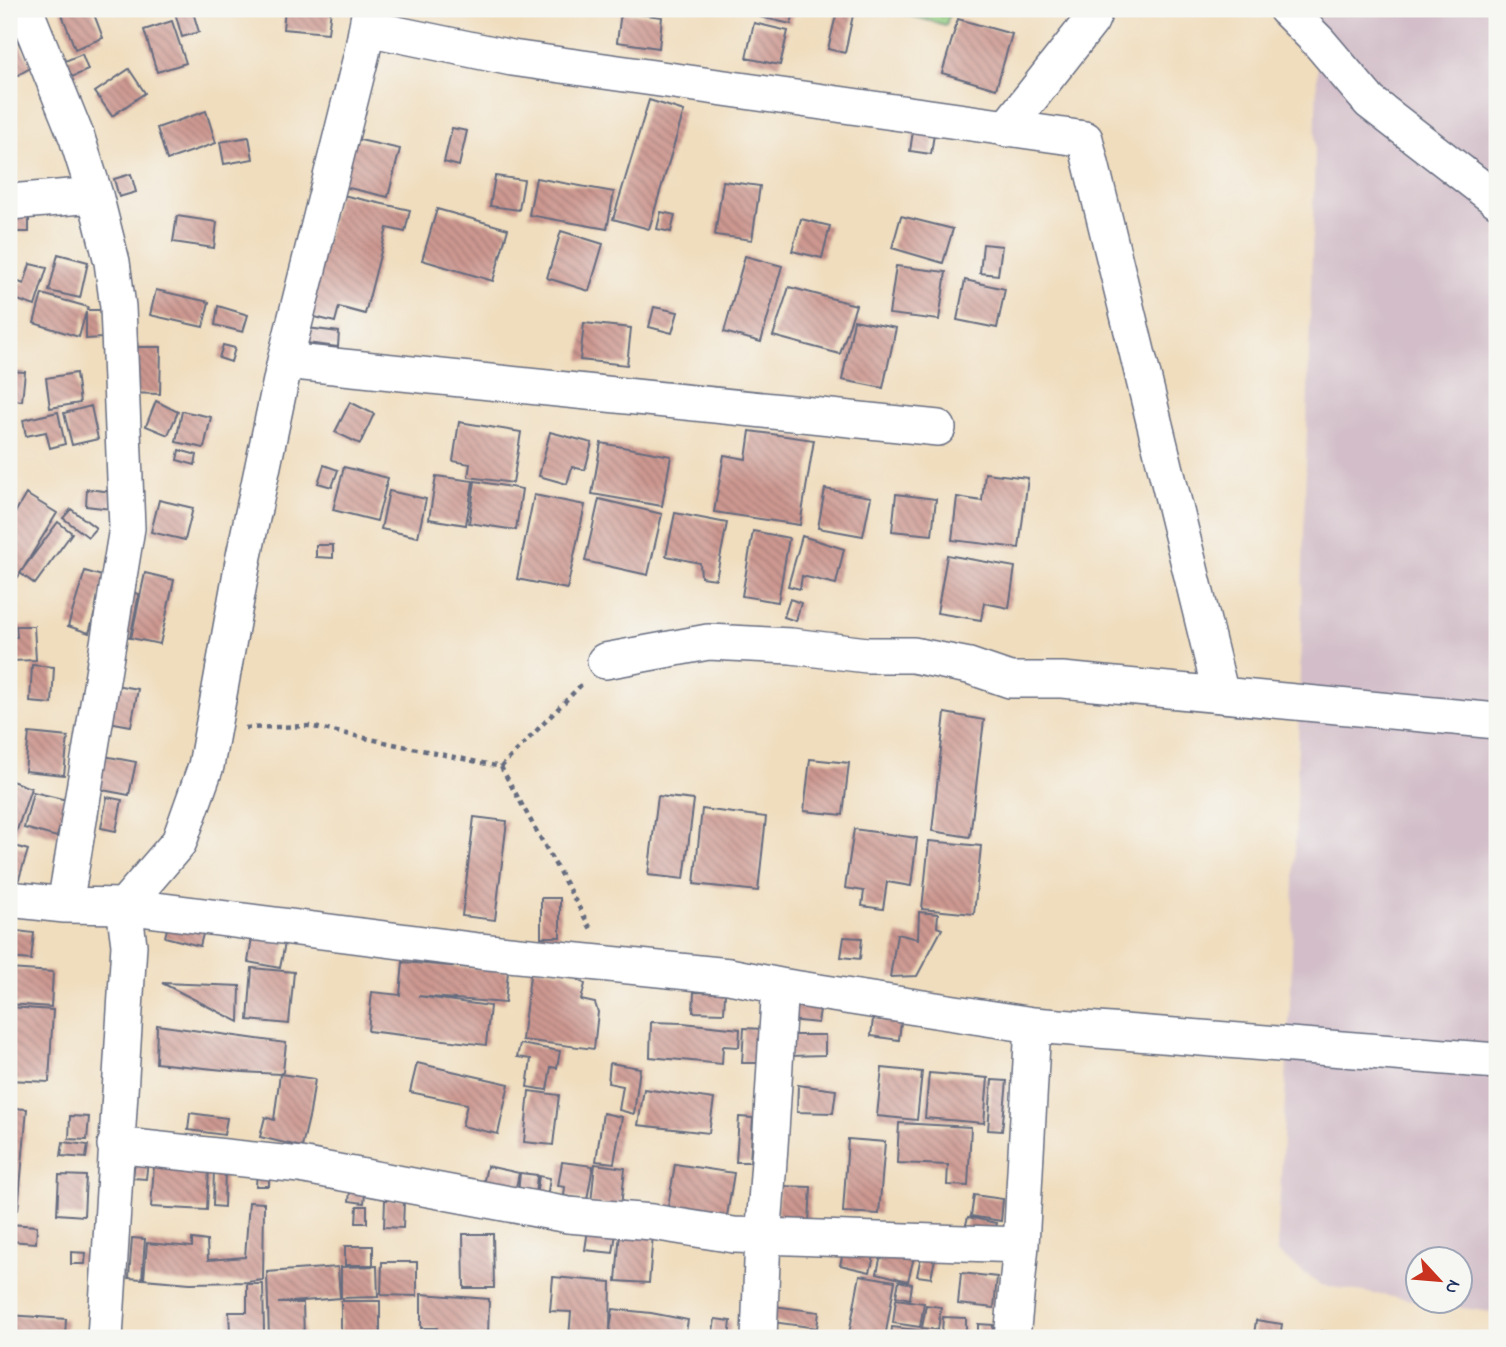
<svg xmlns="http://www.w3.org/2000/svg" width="1506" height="1347" viewBox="0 0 1506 1347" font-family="'Indie Flower',sans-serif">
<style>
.industrial{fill:#d2bdc8}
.garden{fill:url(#garden-dots);stroke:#587f70;stroke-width:2}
.building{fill:url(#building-back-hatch)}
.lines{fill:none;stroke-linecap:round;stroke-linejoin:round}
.street-casing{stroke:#666c7f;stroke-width:38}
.path{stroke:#666c7f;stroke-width:4.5;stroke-dasharray:5 5;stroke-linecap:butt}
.street{stroke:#fff;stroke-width:35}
</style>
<defs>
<pattern id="garden-dots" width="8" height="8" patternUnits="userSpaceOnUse" patternTransform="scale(1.75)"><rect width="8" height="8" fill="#96cf82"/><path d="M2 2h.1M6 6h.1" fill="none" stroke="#81b273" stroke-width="1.8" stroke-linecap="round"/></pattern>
<pattern id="building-back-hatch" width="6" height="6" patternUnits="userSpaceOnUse" patternTransform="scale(1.75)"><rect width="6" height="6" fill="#cd9890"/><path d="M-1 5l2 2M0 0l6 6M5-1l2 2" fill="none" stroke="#a67c79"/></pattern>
</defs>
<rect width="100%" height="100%" fill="#f6f6f2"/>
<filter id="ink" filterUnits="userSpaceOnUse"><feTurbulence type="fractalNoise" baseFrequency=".0143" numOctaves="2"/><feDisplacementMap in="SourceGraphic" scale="14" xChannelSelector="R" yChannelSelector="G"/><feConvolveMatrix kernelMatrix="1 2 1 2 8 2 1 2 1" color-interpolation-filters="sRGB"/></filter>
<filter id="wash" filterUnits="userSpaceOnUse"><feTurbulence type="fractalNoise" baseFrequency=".00686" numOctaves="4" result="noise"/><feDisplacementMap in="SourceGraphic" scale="28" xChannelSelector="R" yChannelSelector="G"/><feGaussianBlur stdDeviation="1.57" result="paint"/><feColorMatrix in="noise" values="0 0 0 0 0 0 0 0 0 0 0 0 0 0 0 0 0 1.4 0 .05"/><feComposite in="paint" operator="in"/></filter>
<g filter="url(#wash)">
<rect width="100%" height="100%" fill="#f0ddbd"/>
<path class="industrial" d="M1319,9h178v1304l-74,-11h37v-42h-42v41l-98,-16 -43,-33 14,-268z"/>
<path class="garden" d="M884,9h67l-5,16z"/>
<g id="blocks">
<path class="building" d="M60,9h32l11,29 -28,11z
M174,9h18l7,23 -17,5z
M285,9h46l-3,24 -45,-4z
M762,9h33l-4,15 -31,-7z
M837,11l16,4 -8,38 -17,-4z
M621,12l41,5 -3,31 -42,-6z
M958,19l54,15 -16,55 -54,-16z
M172,21l14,42 -29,9 -13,-42z
M754,23l34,8 -8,34 -34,-7z
M15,36l17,31 -23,13v-40z
M82,54l6,16 -16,7 -7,-16z
M129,69l16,24 -33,23 -17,-24z
M649,100l35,11 -35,118 -36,-10z
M206,111l10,32 -49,17 -10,-32z
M452,128l15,3 -8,35 -15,-4z
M913,131l21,3 -3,20 -21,-3z
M249,137l4,22 -29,5 -4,-22z
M351,138l49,11 -12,48 -48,-11z
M131,174l5,18 -17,5 -5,-18z
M495,176l29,4 -5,30 -29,-4z
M536,178l78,14 -7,37 -78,-14z
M723,181l37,5 -8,54 -37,-5z
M338,194l72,16 -5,22 -18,-4 -22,86 -26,-7 -4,15 -28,-7z
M9,208h20v24h-20z
M437,209l71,20 -15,52 -71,-21z
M661,212l14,3 -4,17 -14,-3z
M177,216l40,6 -3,26 -41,-6z
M901,216l52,13 -10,34 -51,-15z
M801,219l29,7 -8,32 -30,-7z
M561,231l42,13 -14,47 -42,-13z
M983,244l19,2 -4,29 -18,-2z
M58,254l30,8 -8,36 -31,-7z
M745,256l37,10 -21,76 -37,-10z
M30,264l17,4 -12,38 -26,-9 1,-18 14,5z
M896,266l50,6 -7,48 -50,-6z
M965,280l40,9 -8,39 -40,-8z
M789,287l67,18 -16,49 -67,-18z
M156,290l53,12 -6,25 -53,-12z
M42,294l46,13 -1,3h15v28l-16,1v-27l-7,25 -45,-14z
M218,306l30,9 -5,17 -28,-7z
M654,307l24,5 -6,21 -23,-6z
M854,320l42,8 -13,60 -41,-8z
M584,323l47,5 -4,37 -47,-5z
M307,328l32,4 -1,15 -32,-4z
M223,345l12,3 -4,14 -12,-4z
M129,347h32l-1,47 -33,-1z
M9,371l16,1 -3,29 -13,-2z
M76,373l4,30 -30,5 -4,-30z
M156,401l22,11 -10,23 -22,-9z
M350,402l24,12 -14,30 -25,-12z
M91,406l7,33 -26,6 -8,-32z
M182,411l29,6 -7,31 -28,-6z
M58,412l7,32 -15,4 -4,-16 -20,4 -3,-16z
M459,422l62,10 -8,51 -45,-6 2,-13 -17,-3z
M750,431l64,9 -14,85 -86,-13 10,-57 22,4z
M550,432l42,11 -7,27 -13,-3 -5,17 -28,-8z
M601,443l70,13 -9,50 -70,-12z
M179,450l18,5 -2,10 -18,-5z
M324,465l14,5 -6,17 -14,-4z
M344,467l44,11 -11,43 -44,-11z
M985,473l43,5 -9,70 -67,-8 5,-43 25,4z
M436,476l37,5 -7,44 -37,-6z
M475,481l47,8 -6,41 -47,-7z
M87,489l25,3 -1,17 -25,-3z
M825,489l46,8 -8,39 -45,-8z
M389,491l37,8 -8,38 -37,-8z
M26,494l31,19 -39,64 -9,-6v-48z
M896,494l40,5 -4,36 -40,-4z
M534,495l51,10 -18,84 -50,-10z
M599,499l63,15 -14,61 -63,-14z
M159,500l34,8 -8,32 -34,-8z
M71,509l25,19 -8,9 -25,-19z
M675,513l52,10 -11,56 -15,-2 -1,-14 -34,-7z
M58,522l14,11 -37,51 -15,-11z
M753,531l36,7 -11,64 -36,-6z
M802,536l42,13 -8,35 -34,-8 -2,13 -12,-3z
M316,545h17v13l-17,-1z
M947,555l68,12 -6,41 -25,-5 -3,17 -44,-7z
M85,571l20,6 -16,56 -21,-7z
M145,573l29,7 -14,64 -29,-6z
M122,590l17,4 -9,44 -18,-4z
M790,599l11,4 -5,18 -12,-4z
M16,626h18l2,34 -25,1 -1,-24h7z
M32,665l22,2 -2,37 -22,-2z
M109,684l29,5 -7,37 -28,-5z
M945,713l39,7 -14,117 -38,-6z
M29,733l39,4 -4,38 -39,-4z
M104,756l32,6 -7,33 -32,-6z
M810,759l39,4 -6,52 -39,-4z
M9,780l22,8 -19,57 16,5 -10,32 -9,-3z
M33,792l34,8 -10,37 -33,-9z
M658,796l36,4 -10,79 -36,-4z
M107,797l15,3 -6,31 -15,-3z
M702,809l64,8 -8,74 -64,-7z
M474,817l33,4 -12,99 -33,-4z
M854,829l63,9 -6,48 -24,-4 -4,27 -21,-3 2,-15 -19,-3z
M929,841l52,5 -7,68 -52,-5z
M541,898h19v39h-19z
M919,912l19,2 -1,13 5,2 -25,47 -27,1 7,-43 21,5z
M170,917l35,9 -5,20 -35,-9z
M9,930l25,3 -3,27 -22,-2z
M252,937l33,6 -5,25 -32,-6z
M844,937l18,1 -2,21 -19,-2z
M403,962l105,9 -3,32 -87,-7 72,10 -4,39 -118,-14 4,-39 28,3z
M252,968l42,4 -5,52 -41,-4z
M531,968l33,4 21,12 -4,16 14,3 3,9 -4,37 -72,-9z
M9,969l44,3 -2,35 -42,-3z
M162,983l78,3 -1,36 -26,-13z
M694,992l31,1 -1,20 -31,-1z
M792,999l29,4 -3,20 -29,-3z
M9,1007l44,3 -4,72 -40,-2z
M873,1019l28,3 -2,18 -28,-4z
M651,1022l32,1 57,6 -1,18 -16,-1 -1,18 -72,-7z
M157,1025l129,18 -3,29 -3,2 -37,-2 -87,-9z
M744,1028l18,1 -2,34h-18z
M789,1035h36v20l-36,1z
M520,1044l40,7 -3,17 -6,-1 -4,23 -20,-3 4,-28 -14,-2z
M417,1063l92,21 -11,50 -36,-8 5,-22 -57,-12z
M610,1063l30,5 -6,46 -15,-4 4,-24 -15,-3z
M882,1068l40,4 -5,48 -40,-4z
M929,1073l59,5 -4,45 -59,-5z
M280,1074l35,5 -5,34 -8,34 -42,-10 5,-20 9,3z
M992,1080l15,1 -5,50 -14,-1z
M798,1085l38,5 -3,23 -36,-1z
M644,1089l70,10 -5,34 -71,-8z
M529,1091l30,4 -6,50 -29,-3z
M9,1108l18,1 -9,101h-9z
M190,1113l37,5 -3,17 -36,-5z
M603,1113l19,4 -8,46 -18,-2z
M70,1116l19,1 -2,23 -18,-1z
M739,1117l14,1 -3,44h-14z
M899,1123l72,4 -3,59 -21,-1 1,-20 -51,-2z
M848,1139l37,3 -6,72 -36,-2z
M63,1142l25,3 -2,13 -25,-2z
M135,1159l13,1 -2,19 -13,-1z
M562,1162l31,4 -6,34 -23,-4 1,-9 -7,-1z
M595,1164l30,4 -4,39 -30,-4z
M675,1164l59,9 -7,43 -59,-9z
M154,1165l55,3 -2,42 -56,-3z
M487,1166l32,7 -4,19 -32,-7z
M214,1169h11l-1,38 -11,-1z
M257,1170h12v16h-13z
M520,1173l17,2 -2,20 -17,-2z
M59,1175l27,1 -2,40 -27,-2z
M539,1176l11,2 -3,20 -11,-2z
M351,1184l15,1 -2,18 -15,-2z
M779,1186l32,1 -2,35 -32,-1z
M974,1195l29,4 -2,22 -30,-5z
M385,1200h19l-1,28 -19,-1z
M249,1202l15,1 -1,77 -16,2 -57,1 -46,-4 3,-36 45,4v-8l15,2 1,19 37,-3z
M357,1206h10v17h-11z
M968,1217l28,6 -4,16 -28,-7z
M589,1223l28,4 -4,26 -28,-3z
M9,1224l28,2 -1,17 -27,-2z
M620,1231l33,3 -4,49 -33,-2z
M463,1234h30l1,54h-30z
M132,1238l13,1 -3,40 -13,-1z
M846,1241l30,8 -6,23 -30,-7z
M884,1241l32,8 -8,32 -31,-8z
M345,1246h28v19h-28z
M923,1246l14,3 -6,29 -14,-2z
M71,1252l15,1 -1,11h-14z
M382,1262h35v34l-36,-1z
M377,1266l1,31 -37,1v-31z
M338,1267l2,31 -62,5h25l1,35h-35l-2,-66z
M961,1273l36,4 -3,31 -36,-4z
M860,1275l35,6 -10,57 -36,-4z
M553,1277l58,5 -1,48 3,-21 38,4 37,7 -3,18h-116l2,-26 -21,-1z
M899,1281l13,3 -2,15 -14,-3z
M247,1284h16l1,47 -34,1 -1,-20h18z
M421,1294l68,5 -1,39 -53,-1 2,-9h-16z
M896,1299l28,4 -4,24 -27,-4z
M341,1301h39v37h-39z
M926,1305l15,2 -3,23 -16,-2z
M774,1306l45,6 -2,16 -45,-6z
M9,1315l57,4 -1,19h-56z
M943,1317l23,1v16l-24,-2z
M715,1319l16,2 -2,17h-17z
M1256,1320l26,4 -2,14 -26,-3z
M978,1324l15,1 -1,13h-14z
M892,1327l34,4 -1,7h-34z
M1322,1331l38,6v1h-39z"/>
</g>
</g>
<g filter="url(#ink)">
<use href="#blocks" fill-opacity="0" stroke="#666c7f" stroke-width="2"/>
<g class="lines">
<defs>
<path id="street" d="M25,9l52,129 18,57
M1286,9l33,33 51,60 127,98
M367,28l145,30 573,81 136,556
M1006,129l85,-108 5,-12
M9,202l86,-7 17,67 6,45 9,221 -62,377
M285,361l653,67
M605,661l103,-19 83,4 76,9h46l56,11 41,14h52l435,41
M9,899l56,6 59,1 355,45 250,25 51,10c-6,84 -9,167 -17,250l-29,-1 -82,-13 -84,-7 -268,-50 -185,-20
M780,986l253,39 -12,220
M1033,1025l464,36
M105,1338l24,-393 -5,-39 55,-64 27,-76 38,-210 41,-195 77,-308 8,-44
M759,1338l4,-102 258,9 -9,93"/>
</defs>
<use href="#street" class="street-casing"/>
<path class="path" d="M245,728l64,-2 192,41 90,162
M501,767l81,-83"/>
<use href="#street" class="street"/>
</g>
</g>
<rect width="1506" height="1347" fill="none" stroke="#f6f6f2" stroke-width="35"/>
<g transform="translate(1439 1280) rotate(116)"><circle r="33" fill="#f6f6f2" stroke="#9ea6b7" stroke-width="2"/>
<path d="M0-5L12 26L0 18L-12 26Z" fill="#c8321e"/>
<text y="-10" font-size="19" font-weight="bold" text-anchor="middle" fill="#1b2f5e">N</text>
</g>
</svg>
